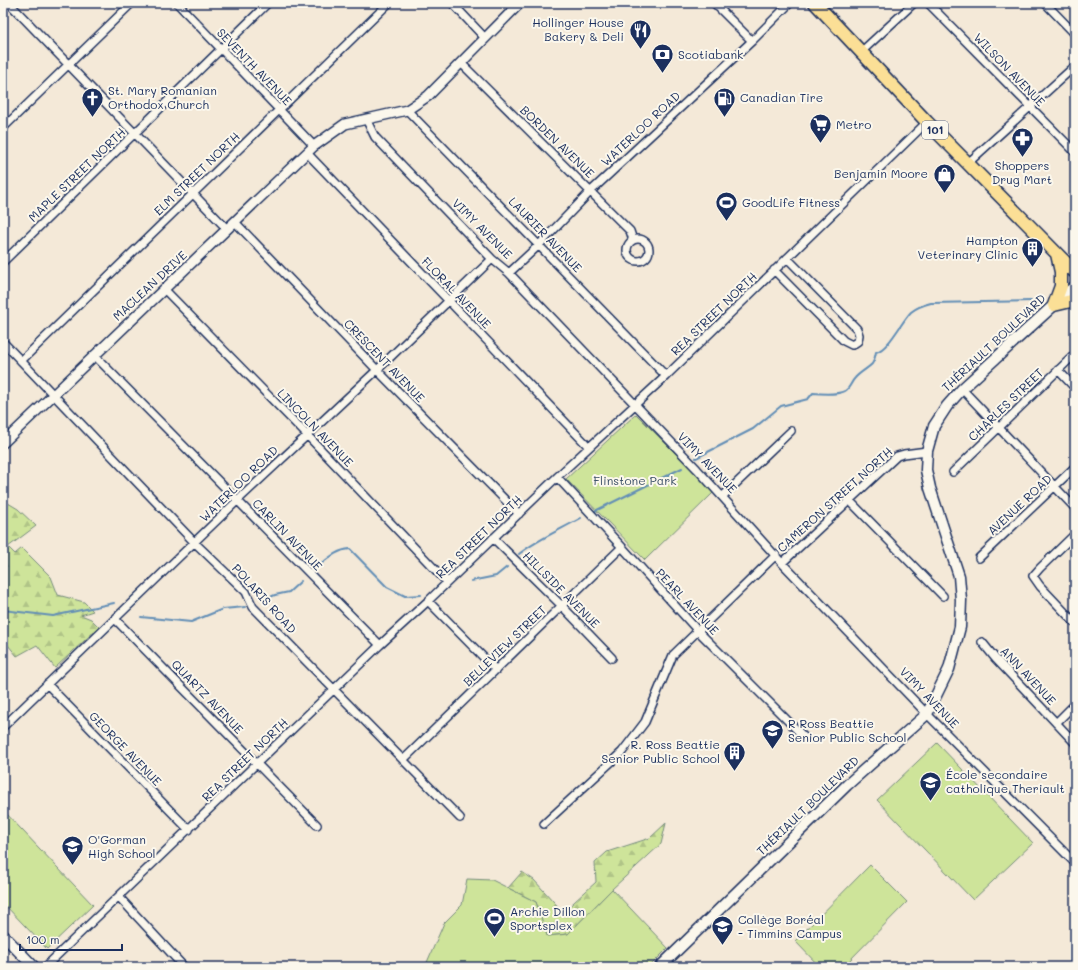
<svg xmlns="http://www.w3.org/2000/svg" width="1078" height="970" viewBox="0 0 1078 970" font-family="Mali,sans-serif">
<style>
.forest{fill:url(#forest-firs);stroke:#748a7c}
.park{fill:#cee49a;stroke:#748a7c}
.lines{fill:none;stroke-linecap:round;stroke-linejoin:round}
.stream{stroke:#628eb6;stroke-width:2}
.minor-casing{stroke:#1b2f5e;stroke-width:10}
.tertiary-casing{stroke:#1b2f5e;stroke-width:12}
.secondary-casing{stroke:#1b2f5e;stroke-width:13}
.primary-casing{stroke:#1b2f5e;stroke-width:15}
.minor{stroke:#fbf7ec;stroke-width:7}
.tertiary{stroke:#fbf7ec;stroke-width:9}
.secondary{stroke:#fbf7ec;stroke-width:10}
.primary{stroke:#fbdf96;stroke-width:12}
.labels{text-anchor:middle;stroke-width:4;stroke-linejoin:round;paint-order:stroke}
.shield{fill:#fbf7ec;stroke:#5e6b89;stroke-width:1}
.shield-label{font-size:11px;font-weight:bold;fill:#1b2f5e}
.poi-label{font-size:12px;fill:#1b2f5e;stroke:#fbf7ec;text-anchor:start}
.street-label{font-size:12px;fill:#1b2f5e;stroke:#fbf7ec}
.park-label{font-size:12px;fill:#3f536a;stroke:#fbf7ec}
</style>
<defs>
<pattern id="forest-firs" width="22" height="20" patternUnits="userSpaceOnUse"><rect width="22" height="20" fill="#cee49a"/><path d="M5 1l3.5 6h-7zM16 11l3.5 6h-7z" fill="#b0c487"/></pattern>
</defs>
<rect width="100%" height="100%" fill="#f4e9d8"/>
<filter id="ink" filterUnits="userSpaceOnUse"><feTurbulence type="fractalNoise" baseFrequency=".025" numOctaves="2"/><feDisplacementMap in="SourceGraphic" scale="8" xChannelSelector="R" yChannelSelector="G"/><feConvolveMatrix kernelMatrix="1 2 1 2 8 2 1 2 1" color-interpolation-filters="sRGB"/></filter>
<g filter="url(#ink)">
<path class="forest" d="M3,500l15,9 18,17 -28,21 7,7 7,-6 29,29 7,18 26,7 9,9 -12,4 10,4 8,8 -44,41 -18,-23 -20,11 -14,-17z
M666,823l-5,21 -49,45 -44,45 -21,2 -11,-34 -28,-14 14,-16 12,8 29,32 33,-30 -1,-19 12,-11 43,-14z"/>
<path class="park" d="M636,414l78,78 -69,68 -79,-81z
M937,743l96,100 -60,57 -96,-100z
M4,811l89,94 -46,44 -44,-46z
M870,865l37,37 -64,65h-23l-25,-26z
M467,879l25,1 44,22 11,34 21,-2 44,-45 56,59 -19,19h-224l19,-44 18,-18z"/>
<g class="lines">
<path class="stream" d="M696,458l57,-29 28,-23 27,-7 5,-6c10,1 23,2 32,-2 5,-3 6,-9 10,-13 5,-6 12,-9 17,-14 3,-4 3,-8 4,-12 12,-2 26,-31 35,-40 6,-5 12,-7 20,-9l100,-2
M595,511l87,-43
M519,554c19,-15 41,-24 62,-36
M313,570c13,-9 22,-20 37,-21l37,38 18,9 16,-1
M471,581l25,-5 11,-9
M263,600l12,-5 14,-3 12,-11
M3,610l50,6 61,-13
M141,617l50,5 32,-13 22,-2"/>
<defs>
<path id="minor" d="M9,3l218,226
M177,3l137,143
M452,3l33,35
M714,3l38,38
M928,3l147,149
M1045,3l30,31
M861,52l53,-49
M461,63l169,168 3,9
M407,110l259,266
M366,119l9,18 117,122 17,14 188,196 85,94 145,151 148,149
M3,128l129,-125
M307,153l282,294
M968,163l107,-97
M235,222l142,148 142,144
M627 250a11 11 0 1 1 22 0a11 11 0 1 1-22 0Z
M3,262l265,-259
M774,270l70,71 8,4 6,-4 1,-6 -2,-6 -70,-71
M509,273l30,-28 52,-54 161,-150 38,-38
M165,290l142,145 140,147
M3,342l191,200 52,50 7,15 207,211
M94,355l286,290
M21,361l368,-358
M1058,370l17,18
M962,389l113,119
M953,472l122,-118
M557,477l65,70 76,84 107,107
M723,496l68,-65
M850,501l93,95
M1075,534l-35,34 -7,8 7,10 35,37
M493,538l69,68 50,52
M979,558l96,-91
M782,563l115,-107 7,-2 23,-3
M428,601l68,69
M115,619l202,206
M982,642l13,16 80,85
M47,684l142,146
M1056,723l19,-19
M3,727l235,-227 139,-130 115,-111
M403,760l219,-213
M544,824l78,-72 23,-30 28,-67 103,-100
M119,897l65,70
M45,967l335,-322 48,-44 129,-124 109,-101 261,-254"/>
<path id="tertiary" d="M3,443l311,-297 31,-22 62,-14 21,-14 92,-93"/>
<path id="secondary" d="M3,935l31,32
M660,967l187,-182 80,-71 22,-45 11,-42 1,-27 -2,-24 -29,-88 -4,-18 1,-19 7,-25 13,-20 15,-17 113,-103"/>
<path id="primary" d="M815,3l112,119 148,150
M1054,305l7,-19v-14l-4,-18
M1054,305l21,-5"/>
</defs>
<use href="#minor" class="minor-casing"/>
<use href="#tertiary" class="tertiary-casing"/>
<use href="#secondary" class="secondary-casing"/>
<use href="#primary" class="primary-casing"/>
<use href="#minor" class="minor"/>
<use href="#tertiary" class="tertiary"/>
<use href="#secondary" class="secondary"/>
<use href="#primary" class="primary"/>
</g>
</g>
<defs>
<symbol id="restaurant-pin" viewBox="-11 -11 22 30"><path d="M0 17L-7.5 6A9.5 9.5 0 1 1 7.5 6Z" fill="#1b2f5e" stroke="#fbf7ec"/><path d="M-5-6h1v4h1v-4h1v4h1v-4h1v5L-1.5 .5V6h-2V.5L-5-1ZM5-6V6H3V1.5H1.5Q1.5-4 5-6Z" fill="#fff"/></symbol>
<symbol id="bank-pin" viewBox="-11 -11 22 30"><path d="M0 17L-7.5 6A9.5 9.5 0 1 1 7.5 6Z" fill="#1b2f5e" stroke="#fbf7ec"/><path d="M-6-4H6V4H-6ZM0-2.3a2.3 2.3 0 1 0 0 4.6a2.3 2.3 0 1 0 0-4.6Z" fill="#fff"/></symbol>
<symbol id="church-pin" viewBox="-11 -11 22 30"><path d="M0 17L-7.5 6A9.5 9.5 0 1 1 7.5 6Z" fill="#1b2f5e" stroke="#fbf7ec"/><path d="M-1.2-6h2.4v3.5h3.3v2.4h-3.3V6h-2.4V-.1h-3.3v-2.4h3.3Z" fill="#fff"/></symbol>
<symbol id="fuel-pin" viewBox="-11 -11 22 30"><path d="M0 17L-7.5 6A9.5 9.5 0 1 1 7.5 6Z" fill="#1b2f5e" stroke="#fbf7ec"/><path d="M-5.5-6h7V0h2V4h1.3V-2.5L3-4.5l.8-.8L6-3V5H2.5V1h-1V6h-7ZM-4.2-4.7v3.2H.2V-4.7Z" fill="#fff"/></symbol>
<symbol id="supermarket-pin" viewBox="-11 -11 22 30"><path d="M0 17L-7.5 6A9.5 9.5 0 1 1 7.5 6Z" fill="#1b2f5e" stroke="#fbf7ec"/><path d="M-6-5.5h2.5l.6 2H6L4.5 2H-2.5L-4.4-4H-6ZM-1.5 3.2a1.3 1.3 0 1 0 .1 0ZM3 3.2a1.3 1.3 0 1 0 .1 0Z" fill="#fff"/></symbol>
<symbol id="pharmacy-pin" viewBox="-11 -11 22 30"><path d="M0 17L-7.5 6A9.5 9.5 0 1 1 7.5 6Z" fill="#1b2f5e" stroke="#fbf7ec"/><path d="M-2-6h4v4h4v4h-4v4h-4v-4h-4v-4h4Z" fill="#fff"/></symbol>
<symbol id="shop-pin" viewBox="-11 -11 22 30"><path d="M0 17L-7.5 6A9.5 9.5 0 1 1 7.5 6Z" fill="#1b2f5e" stroke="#fbf7ec"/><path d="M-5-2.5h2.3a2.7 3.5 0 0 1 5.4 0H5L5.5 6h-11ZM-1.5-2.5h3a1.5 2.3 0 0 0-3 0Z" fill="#fff"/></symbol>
<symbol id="stadium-pin" viewBox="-11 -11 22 30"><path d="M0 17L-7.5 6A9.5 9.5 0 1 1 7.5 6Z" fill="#1b2f5e" stroke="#fbf7ec"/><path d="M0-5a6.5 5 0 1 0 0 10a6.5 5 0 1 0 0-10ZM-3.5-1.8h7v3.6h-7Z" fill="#fff"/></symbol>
<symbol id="building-pin" viewBox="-11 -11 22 30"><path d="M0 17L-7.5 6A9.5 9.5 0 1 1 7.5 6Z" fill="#1b2f5e" stroke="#fbf7ec"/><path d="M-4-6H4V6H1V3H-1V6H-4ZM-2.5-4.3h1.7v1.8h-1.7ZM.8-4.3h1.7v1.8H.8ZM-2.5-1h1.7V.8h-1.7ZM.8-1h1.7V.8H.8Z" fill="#fff"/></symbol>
<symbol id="school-pin" viewBox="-11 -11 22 30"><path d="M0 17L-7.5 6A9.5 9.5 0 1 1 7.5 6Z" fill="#1b2f5e" stroke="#fbf7ec"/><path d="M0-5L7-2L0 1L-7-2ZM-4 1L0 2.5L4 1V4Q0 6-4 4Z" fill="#fff"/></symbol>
<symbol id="university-pin" viewBox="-11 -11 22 30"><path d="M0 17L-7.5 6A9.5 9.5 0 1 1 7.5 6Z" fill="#1b2f5e" stroke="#fbf7ec"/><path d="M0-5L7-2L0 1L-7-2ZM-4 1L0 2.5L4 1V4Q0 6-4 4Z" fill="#fff"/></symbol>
</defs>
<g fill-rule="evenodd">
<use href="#restaurant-pin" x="628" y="18" width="25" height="34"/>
<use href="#bank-pin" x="650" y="42" width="25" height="34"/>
<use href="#church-pin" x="80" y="86" width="25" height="34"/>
<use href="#fuel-pin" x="712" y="86" width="25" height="34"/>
<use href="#supermarket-pin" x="808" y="112" width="25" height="34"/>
<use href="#pharmacy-pin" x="1010" y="126" width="25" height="34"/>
<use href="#shop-pin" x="932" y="162" width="25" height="34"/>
<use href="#stadium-pin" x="714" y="190" width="25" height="34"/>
<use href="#building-pin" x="1020" y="236" width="25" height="34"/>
<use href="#school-pin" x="760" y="718" width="25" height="34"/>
<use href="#building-pin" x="722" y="740" width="25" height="34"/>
<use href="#school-pin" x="918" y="770" width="25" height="34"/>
<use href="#school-pin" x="60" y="834" width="25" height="34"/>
<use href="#stadium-pin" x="482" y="906" width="25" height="34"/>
<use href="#university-pin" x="710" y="914" width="25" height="34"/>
</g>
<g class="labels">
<rect class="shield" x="922" y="121" width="26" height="18" rx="3"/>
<g class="shield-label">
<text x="935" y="134">101</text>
</g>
<g class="poi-label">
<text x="624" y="27" text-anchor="end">Hollinger House<tspan x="624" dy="14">Bakery &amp; Deli</tspan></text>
<text x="678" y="59">Scotiabank</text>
<text x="108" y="95">St. Mary Romanian<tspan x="108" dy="14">Orthodox Church</tspan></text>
<text x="740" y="102">Canadian Tire</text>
<text x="836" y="129">Metro</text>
<text x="1022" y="170" text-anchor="middle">Shoppers<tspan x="1022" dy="14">Drug Mart</tspan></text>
<text x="928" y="178" text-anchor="end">Benjamin Moore</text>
<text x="742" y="207">GoodLife Fitness</text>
<text x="1018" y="245" text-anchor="end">Hampton<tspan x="1018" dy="14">Veterinary Clinic</tspan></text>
<text x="788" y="728">R Ross Beattie<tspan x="788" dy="14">Senior Public School</tspan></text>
<text x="720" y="749" text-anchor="end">R. Ross Beattie<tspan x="720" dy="14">Senior Public School</tspan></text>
<text x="946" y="779">École secondaire<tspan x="946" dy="14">catholique Theriault</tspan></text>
<text x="88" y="844">O'Gorman<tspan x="88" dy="14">High School</tspan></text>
<text x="510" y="916">Archie Dillon<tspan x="510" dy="14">Sportsplex</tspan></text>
<text x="738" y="924">Collège Boréal<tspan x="738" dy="14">- Timmins Campus</tspan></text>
</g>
<g class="street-label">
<text transform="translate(254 67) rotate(46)" y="4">SEVENTH AVENUE</text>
<text transform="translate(1009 70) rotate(46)" y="4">WILSON AVENUE</text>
<text transform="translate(641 129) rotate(-43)" y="4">WATERLOO ROAD</text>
<text transform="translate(557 142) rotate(44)" y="4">BORDEN AVENUE</text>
<text transform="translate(197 174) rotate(-44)" y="4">ELM STREET NORTH</text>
<text transform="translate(77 175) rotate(-44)" y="4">MAPLE STREET NORTH</text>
<text transform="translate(482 229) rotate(45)" y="4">VIMY AVENUE</text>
<text transform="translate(545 235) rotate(46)" y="4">LAURIER AVENUE</text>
<text transform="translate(150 286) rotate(-43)" y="4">MACLEAN DRIVE</text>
<text transform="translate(456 293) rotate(46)" y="4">FLORAL AVENUE</text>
<text transform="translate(714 314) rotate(-44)" y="4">REA STREET NORTH</text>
<text transform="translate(994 343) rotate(-43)" y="4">THÉRIAULT BOULEVARD</text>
<text transform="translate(384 361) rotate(46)" y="4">CRESCENT AVENUE</text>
<text transform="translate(1006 405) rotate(-44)" y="4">CHARLES STREET</text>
<text transform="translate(315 428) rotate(46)" y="4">LINCOLN AVENUE</text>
<text transform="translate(707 463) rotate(46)" y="4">VIMY AVENUE</text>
<text transform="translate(239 484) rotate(-44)" y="4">WATERLOO ROAD</text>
<text transform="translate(835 500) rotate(-42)" y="4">CAMERON STREET NORTH</text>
<text transform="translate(1020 505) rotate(-43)" y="4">AVENUE ROAD</text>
<text transform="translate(287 535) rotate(46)" y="4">CARLIN AVENUE</text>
<text transform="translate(479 537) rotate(-44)" y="4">REA STREET NORTH</text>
<text transform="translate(561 590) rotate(45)" y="4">HILLSIDE AVENUE</text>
<text transform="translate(264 599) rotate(48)" y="4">POLARIS ROAD</text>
<text transform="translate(687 602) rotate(47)" y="4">PEARL AVENUE</text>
<text transform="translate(505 646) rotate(-44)" y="4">BELLEVIEW STREET</text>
<text transform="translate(1028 676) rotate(47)" y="4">ANN AVENUE</text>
<text transform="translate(207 697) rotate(46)" y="4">QUARTZ AVENUE</text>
<text transform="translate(929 698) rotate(46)" y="4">VIMY AVENUE</text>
<text transform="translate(125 749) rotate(46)" y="4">GEORGE AVENUE</text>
<text transform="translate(245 760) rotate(-44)" y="4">REA STREET NORTH</text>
<text transform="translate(808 806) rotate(-44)" y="4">THÉRIAULT BOULEVARD</text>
</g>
<g class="park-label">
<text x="635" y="485">Flinstone Park</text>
</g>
</g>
<rect width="1078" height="970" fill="none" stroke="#fbf7ec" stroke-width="16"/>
<rect x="8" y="8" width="1062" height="954" fill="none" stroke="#1b2f5e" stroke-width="1.5" filter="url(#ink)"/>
<path d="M20 944v6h102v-6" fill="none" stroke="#1b2f5e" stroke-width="2"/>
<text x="26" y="944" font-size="12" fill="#1b2f5e" stroke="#fbf7ec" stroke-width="3" paint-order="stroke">100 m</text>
</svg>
